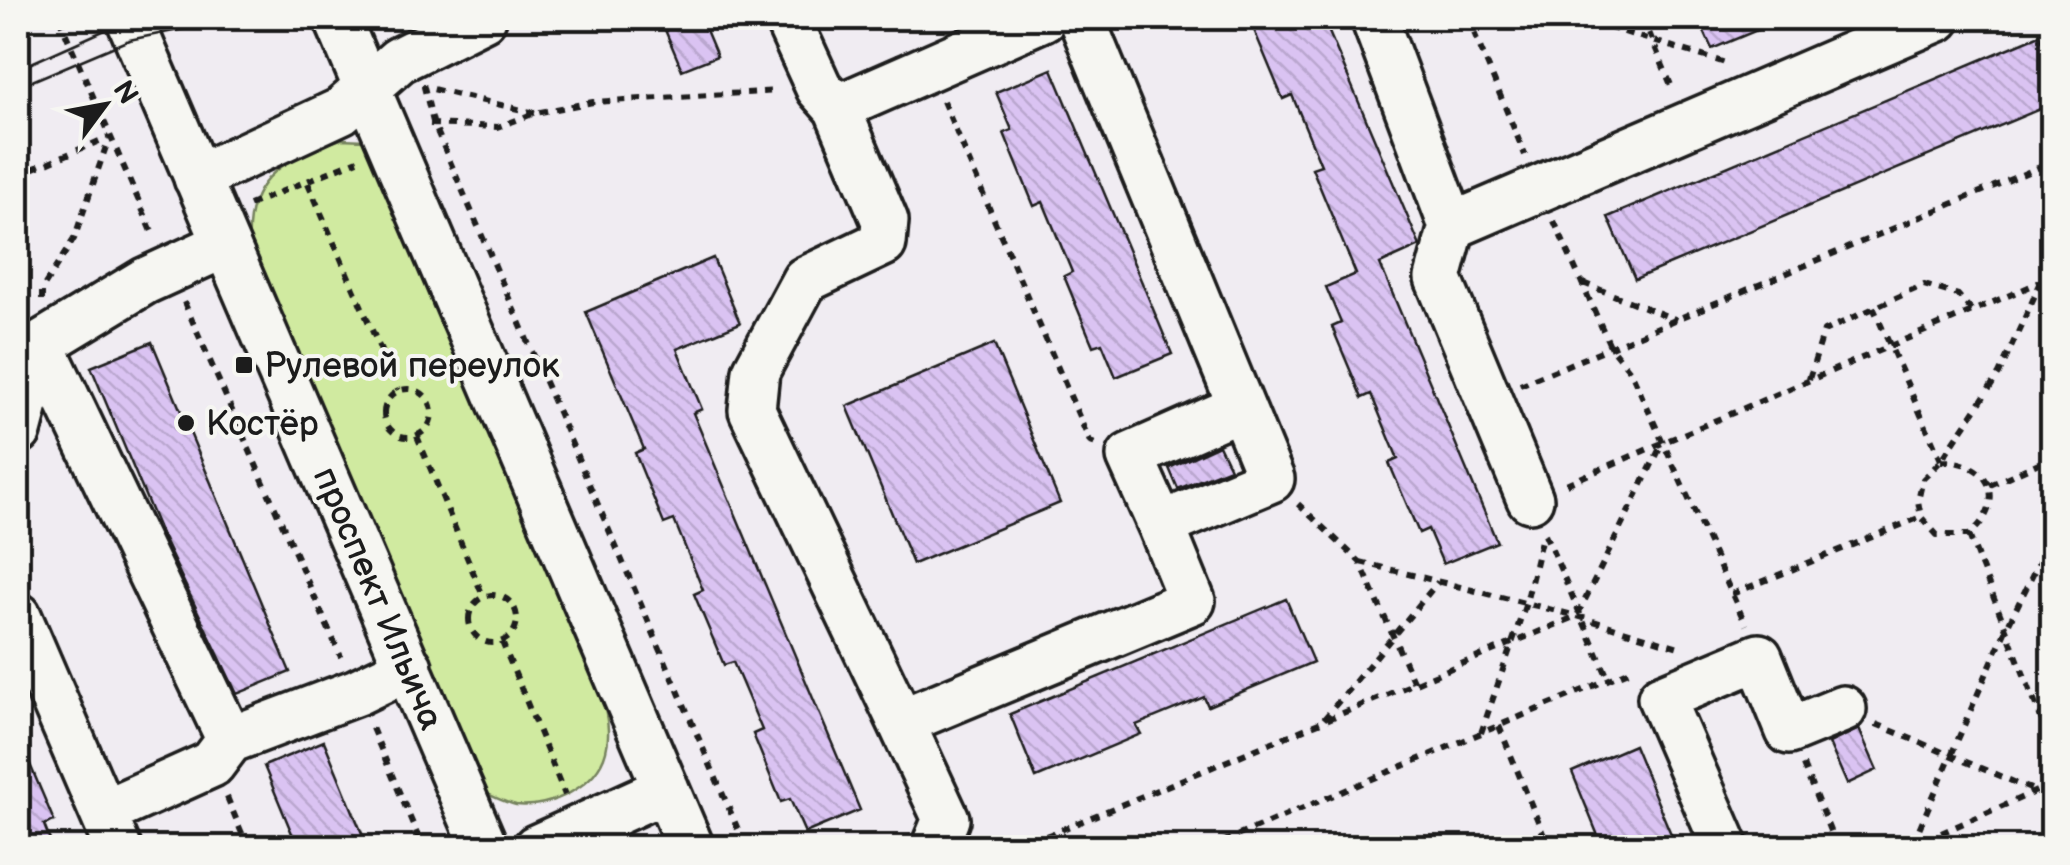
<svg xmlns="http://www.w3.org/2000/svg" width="2070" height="865" viewBox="0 0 2070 865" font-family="'Balsamiq Sans',sans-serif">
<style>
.green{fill:#d0eaa0;stroke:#76835e;stroke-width:2.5}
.building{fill:url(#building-back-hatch);stroke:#1c1c1c;stroke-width:2.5}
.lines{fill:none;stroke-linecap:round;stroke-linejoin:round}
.minor-casing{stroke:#1c1c1c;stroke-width:52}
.path{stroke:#1c1c1c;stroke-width:6;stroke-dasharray:8 8;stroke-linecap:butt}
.minor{stroke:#f6f6f2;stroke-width:45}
.tram{stroke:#1c1c1c;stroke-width:2.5}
.poi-dot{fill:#1c1c1c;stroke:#f6f6f2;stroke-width:4}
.labels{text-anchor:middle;stroke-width:8;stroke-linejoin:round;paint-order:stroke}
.poi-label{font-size:35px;fill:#1c1c1c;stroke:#f6f6f2;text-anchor:start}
.street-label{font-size:35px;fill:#1c1c1c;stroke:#f6f6f2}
</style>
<defs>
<pattern id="building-back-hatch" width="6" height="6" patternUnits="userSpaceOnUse" patternTransform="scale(2.5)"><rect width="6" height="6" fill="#dac3f2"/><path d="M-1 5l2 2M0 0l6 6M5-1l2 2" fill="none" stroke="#baa7cf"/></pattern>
</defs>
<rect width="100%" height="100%" fill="#f0ecf2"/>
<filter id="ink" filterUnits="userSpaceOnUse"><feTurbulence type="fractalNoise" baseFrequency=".01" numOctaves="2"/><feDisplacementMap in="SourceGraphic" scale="20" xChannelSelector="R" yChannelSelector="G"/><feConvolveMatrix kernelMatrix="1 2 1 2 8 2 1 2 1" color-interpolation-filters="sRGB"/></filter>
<g filter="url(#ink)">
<path class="green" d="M341,139l24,1 237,555c4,18 9,38 4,56 -9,35 -56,58 -90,54 -10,-2 -21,-8 -31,-12l-235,-540c-9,-69 29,-94 91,-114z"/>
<path class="building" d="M660,18h41l16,38 -35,14z
M1259,18h64l97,228 -40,18 117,278 -54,22 -15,-35 -9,4 -30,-70 9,-4 -27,-65 -9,4 -30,-71 9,-4 -15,-36 30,-13 -44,-106 9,-3 -29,-70 -9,4 -29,-69 9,-4z
M1698,18h88l-74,31z
M2040,35l12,29v40l-417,175 -27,-62z
M1052,69l120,285 -56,23 -14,-34 -9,3 -29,-70 8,-4 -29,-70 -9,4 -30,-73 8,-3 -16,-38z
M713,258l27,65 -63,26 25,60 -9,4 167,397 -55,23 -15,-34 -9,3 -28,-68 9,-4 -29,-68 -9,3 -30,-71 9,-4 -29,-70 -10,4 -29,-71 9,-4 -58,-137z
M152,342l138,330 -53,22 -75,-158 -71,-169z
M994,344l66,159 -147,61 -66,-158z
M1219,445l11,23 -52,21 -9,-21z
M1286,599l27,63 -105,44 -4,-9 -68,28 5,9 -105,44 -26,-64z
M1859,729l18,41 -30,14 -18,-41z
M18,736l36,85 -10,4 9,23h-35z
M324,741l44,107h-70l-34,-82z
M1634,745l31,75 12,28h-74l-31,-76z"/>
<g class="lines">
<defs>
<path id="minor" d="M129,18l356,830
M337,18l354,830
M787,18l32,70 18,20 206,-90
M1374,18l78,208 -14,52 92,221
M837,108l48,113 -2,22 -78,37 -49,91 -4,39 149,312
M197,178l144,-67 58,-51 84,-42
M1452,226l486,-208
M41,344l189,396 127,-48 52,-25
M18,431l23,-87 104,-63 81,-37
M1161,525l-31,-69 111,-49
M18,616l100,232
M103,813l109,-49 18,-24
M536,848l130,-59
M934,848l12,-29 -45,-97 291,-121 -31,-76 110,-46 -190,-461
M1726,848l-65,-150 98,-41 30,74 54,-22"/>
</defs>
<use href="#minor" class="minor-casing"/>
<path class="path" d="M59,18l95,218
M1468,18l57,137
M1578,18l151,46
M1643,18l30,72
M943,101l147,341 6,2
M535,113l-111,-26 9,35 313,726
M430,124l68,3 37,-14 58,-11 185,-11
M18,175l91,-38
M308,183l90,207
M249,205l109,-45
M1554,221l57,127 20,24 115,253
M1583,283l94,37
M42,300v-11l32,-50 35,-101
M184,302l157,355
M1873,307l68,153
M1809,379l15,-48 100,-46 34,10 14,16
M1520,385l532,-223
M384 413a24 24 0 1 1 48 0a24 24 0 1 1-48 0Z
M417,436l66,160
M1941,461c51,0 67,41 28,74h-32l-16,-18 -3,-16 5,-22 18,-18 58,-87 42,-92
M1566,484l486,-207
M1990,485l62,-28
M1298,504l62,58 54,121
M1545,534l64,146
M1969,535l83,211
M1360,562l217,54 105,32
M1732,594l189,-77
M469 619a24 24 0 1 1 48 0a24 24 0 1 1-48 0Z
M502,642l63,153
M1324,719l114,-137
M1876,724l176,74
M1499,726l50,122
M372,728l51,120
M1481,733l45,-130 16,-67
M1803,765l34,83
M227,797l21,51
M1912,846l140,-62
M1017,848l560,-232 86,-174
M1208,848l423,-178
M1899,848l13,-3 94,-216 46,-93"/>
<use href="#minor" class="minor"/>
<path class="tram" d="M18,69l85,-38 46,-13
M18,87l111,-47 109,-22"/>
</g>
</g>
<g class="poi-dot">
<rect x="234" y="355" width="20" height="20" rx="5"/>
<circle cx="186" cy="423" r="10"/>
</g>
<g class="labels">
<g class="poi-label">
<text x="264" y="377">Рулевой переулок</text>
<text x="206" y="435">Костёр</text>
</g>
<g class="street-label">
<text transform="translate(379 598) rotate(67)" y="12">проспект Ильича</text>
</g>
</g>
<rect width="2070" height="865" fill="none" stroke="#f6f6f2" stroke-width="60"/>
<rect x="30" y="30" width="2010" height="805" fill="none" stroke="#1c1c1c" stroke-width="4" filter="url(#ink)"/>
<g transform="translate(105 105) rotate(58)" stroke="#f6f6f2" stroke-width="8" paint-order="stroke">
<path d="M0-8L18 38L0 25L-18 38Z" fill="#1c1c1c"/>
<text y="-15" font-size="28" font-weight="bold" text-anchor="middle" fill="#1c1c1c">N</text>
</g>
</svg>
